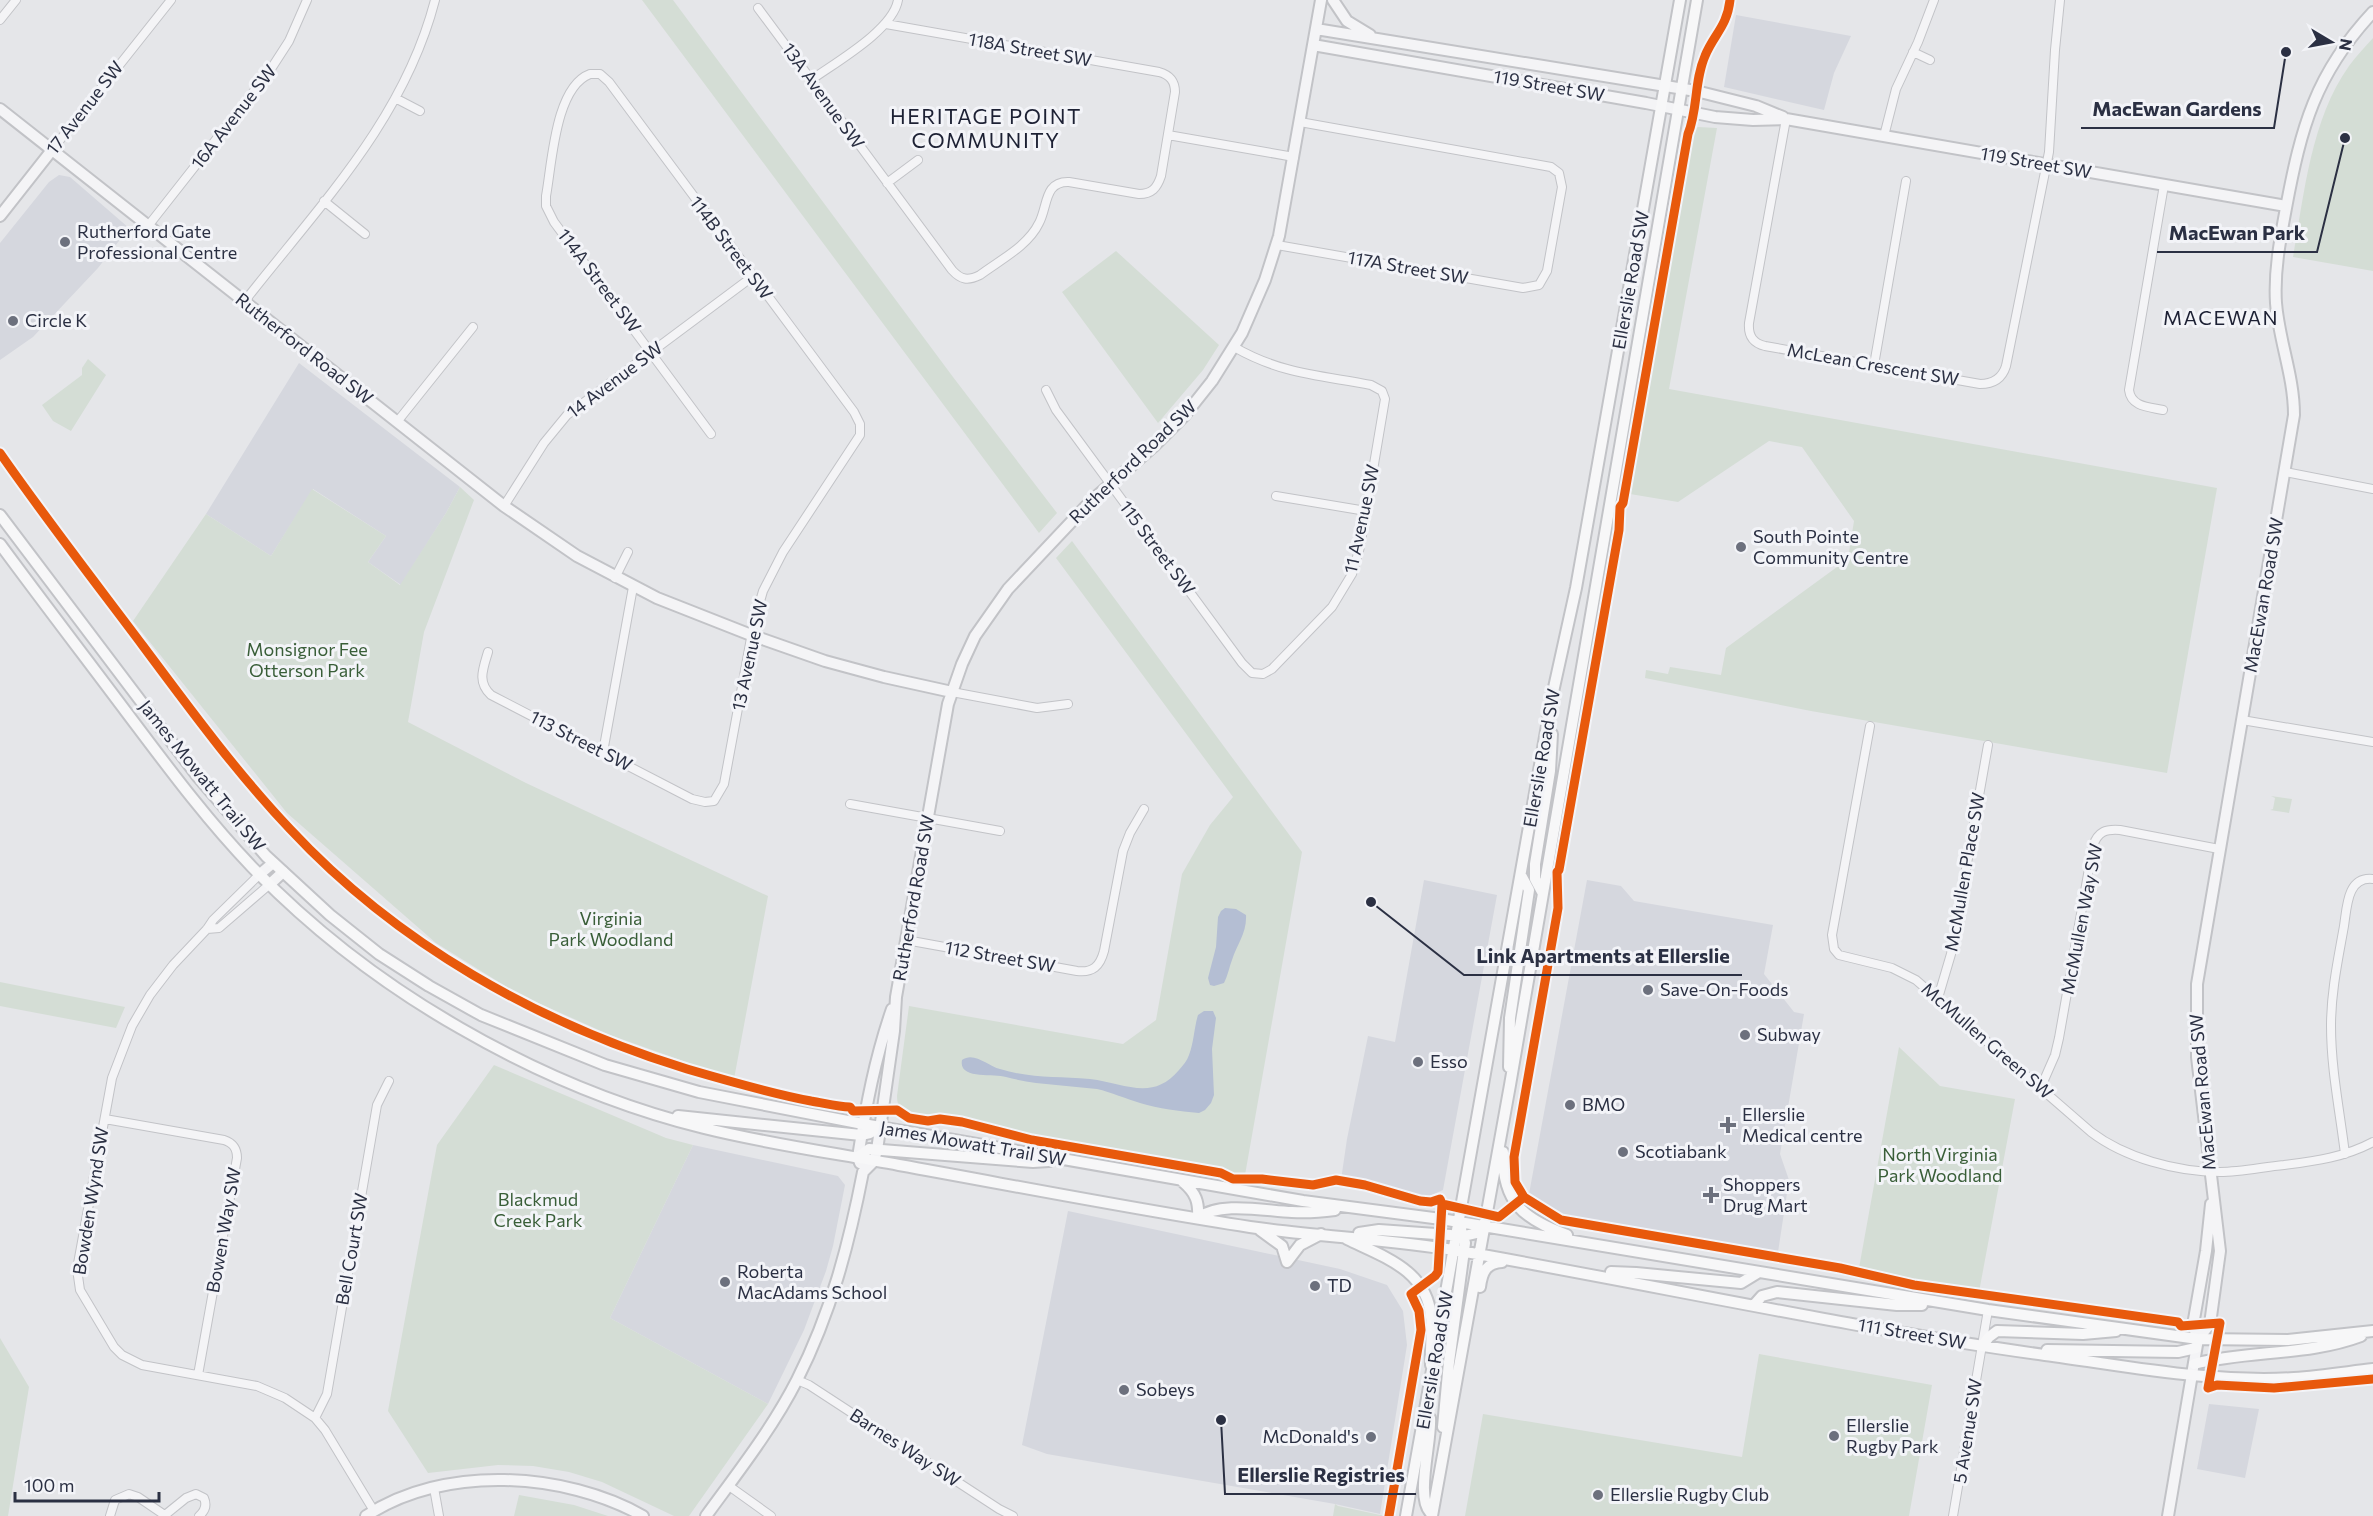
<svg xmlns="http://www.w3.org/2000/svg" width="2373" height="1516" viewBox="0 0 2373 1516" font-family="Commissioner,sans-serif">
<style>
.built{fill:#d5d7de}
.green{fill:#d4ddd5}
.water{fill:#b4bed3}
.lines{fill:none;stroke-linecap:round;stroke-linejoin:round}
.minor-casing{stroke:#c2c3c7;stroke-width:10}
.tertiary-casing{stroke:#c2c3c7;stroke-width:14}
.secondary-casing{stroke:#c2c3c7;stroke-width:14}
.minor{stroke:#f4f4f6;stroke-width:8}
.tertiary{stroke:#f4f4f6;stroke-width:10}
.secondary{stroke:#f7f7f8;stroke-width:10}
.cycleway-casing{stroke:#f3f4f8;stroke-width:13}
.cycleway{stroke:#e8590c;stroke-width:9}
.poi-dot{fill:#6c707d;stroke:#f3f4f8;stroke-width:2}
.labels{text-anchor:middle;stroke-width:6;stroke-linejoin:round;paint-order:stroke}
.street-label{font-size:18px;fill:#2b3043;stroke:#f3f4f8}
.poi-label{font-size:18px;fill:#2b3043;stroke:#f3f4f8;text-anchor:start}
.park-label{font-size:18px;fill:#395e38;stroke:#f3f4f8}
.neighbourhood-label{font-size:20px;letter-spacing:1.5px;fill:#1d2134;stroke:#f3f4f8}
.quarter-label{font-size:21px;letter-spacing:1.5px;fill:#1d2134;stroke:#f3f4f8}
.leader{fill:none;stroke:#2b3043;stroke-width:2}
.callout-dot{fill:#2b3043;stroke:#f3f4f8;stroke-width:2}
.callout-label{font-size:20px;text-anchor:middle;font-weight:bold;fill:#2b3043;stroke:#f3f4f8;stroke-width:6;stroke-linejoin:round;paint-order:stroke}
</style>
<rect width="100%" height="100%" fill="#e5e6e9"/>
<path class="built" d="M1736,15l115,21 -17,37 -10,37 -100,-23z
M59,175l11,2 59,51 -31,40 -65,69 -33,23v-117l49,-61z
M299,363l161,124 -14,26 -45,72 -33,-23 18,-26 -73,-47 -42,67 -65,-42z
M1424,880l73,15 -54,295 -16,7 -86,-17 6,-41 21,-103 27,6z
M1587,880l34,6 13,15 139,24 -9,49 30,38 10,2 -24,140 9,26 -11,72 -217,-35 -32,-23z
M693,1145l145,31 7,9 -12,61 -7,25 -22,59 -36,74 -158,-86z
M1068,1211l272,58 47,16 16,26 4,34 -27,169 -45,-10 -288,-50 -25,-9z
M2209,1404l50,5 -14,69 -48,-9z"/>
<path class="green" d="M642,0h31l280,377 104,136 -18,20z
M2373,38v233l-80,-14c11,-62 18,-138 56,-191 7,-10 16,-19 24,-28z
M1698,127l19,1 -48,261 548,99 -50,285 -356,-62 -166,-33 1,-8 22,4 2,-7 51,8 5,-27 122,-89 6,-38 -52,-74 -33,-6 -91,61 -48,-8 62,-363z
M1116,251l103,94 -16,25 -45,53 -96,-131z
M88,359l18,16 -35,56 -18,-10 -11,-16 40,-30v-7z
M460,487l14,13 -50,132 -16,90 118,61 242,113 -34,183 -124,-44 -92,-41 -82,-51 -149,-130 -154,-192 73,-107 65,42 41,-67 74,47 -18,26 32,23 46,-72z
M1072,541l230,311 -57,323 -329,-58c-13,-3 -19,-8 -19,-21l12,-90 214,38 33,-24 26,-146 28,-49 23,-28 -177,-239z
M2271,796l21,3 -3,14 -19,-3 3,-1 2,-11z
M0,982l125,25 -9,21 -116,-22z
M1899,1047l41,39 75,13 -36,193 -65,-10 -55,-14z
M494,1065l172,73 27,7 -83,173 158,86 -79,112h-15l-72,-34 -33,-10 -36,-6 -35,-1 -70,8 -40,-62 49,-266z
M0,1338l29,49 -21,129h-8z
M1759,1354l173,31 -23,131h-444l18,-102 259,43z
M519,1495l55,10 34,11h-94z
M1335,1504l3,2 47,10h-52z"/>
<path class="water" d="M1225,908l11,1 10,6c1,18 -9,29 -14,45 -3,8 -4,15 -8,23l-10,3 -4,-1 -2,-7 8,-31 2,-30 3,-6z
M1204,1011h9l3,7 -4,31 2,46 -3,8 -6,7 -6,3c-20,-2 -40,-4 -59,-10 -14,-4 -29,-11 -43,-14 -31,-4 -61,-4 -91,-12 -12,-4 -48,3 -44,-17 12,-9 26,6 38,9 33,10 57,7 90,10 35,4 62,23 89,-9 4,-5 8,-9 10,-15 5,-13 5,-27 9,-40z"/>
<g class="lines">
<defs>
<path id="minor" d="M758,8l194,262c9,10 16,11 28,5 20,-15 48,-29 59,-52 9,-17 5,-42 30,-41l70,12c13,0 18,-6 22,-18l14,-84c0,-11 -5,-17 -16,-20l-273,-48
M0,20l16,-20
M1913,52l17,8
M811,80c25,-18 82,-50 87,-80
M397,99l23,12
M1786,119l-37,204c-1,13 4,20 16,23l215,38c13,0 22,-5 26,-18l43,-214 6,-102 5,-50
M1168,135l126,22
M1884,136l12,-47 22,-47 16,-42
M52,150l119,-150
M887,183l31,-23
M324,201l41,33
M148,226l121,-154 20,-31 18,-41
M1277,245l246,43 16,-3 8,-14 15,-84 -3,-14 -8,-6 -251,-45
M244,302c75,-96 160,-182 191,-302
M1874,365l32,-184
M1046,390l10,20 186,253 10,10 11,1 9,-5 60,-62 20,-33 8,-27 25,-148 -3,-8 -11,-6c-52,-10 -90,-11 -137,-38
M2163,410c-14,-3 -32,-3 -34,-20l35,-205
M397,422l76,-95
M2285,472l88,17
M1276,496l90,15
M504,506l40,-63 23,-28 185,-138
M615,578l13,-26
M488,652c-5,17 -11,30 3,43l201,104 13,3 9,-1 10,-17 30,-162 9,-31 20,-39 77,-117v-11l-6,-12 -245,-330 -9,-8h-10c-35,13 -38,90 -44,122v10l8,16 157,212
M952,692l85,16 31,-4
M2242,720l131,22
M1870,726l-38,209 2,14 5,6 53,13 24,12 175,152c34,26 86,40 129,40 21,0 43,-5 64,-7 32,-4 61,-8 89,-23
M603,752l30,-165
M850,804l150,27
M260,874l-47,46 -6,9 -34,36 -23,30 -18,31 -20,52 -35,191 3,21 34,57 8,8 20,10 115,21 28,12 30,20 10,12 49,81
M207,929l12,-1 51,-44
M906,940l171,31c16,2 23,-5 27,-20l19,-100 7,-18 14,-24
M1938,998l13,-44 37,-209
M2041,1087l14,-32 4,-17 34,-192c5,-15 13,-17 27,-16l99,19
M105,1119l119,21c9,3 13,8 13,18l-39,217
M2345,1154c-5,-42 -14,-85 -14,-128 0,-34 7,-66 13,-100 3,-19 3,-50 29,-47
M797,1380l12,5 190,124 14,7
M315,1418l12,-24 50,-289 12,-24
M729,1486l42,30
M434,1488l5,28
M165,1515l21,-17 10,-4 8,4c3,7 1,13 -5,18
M110,1516l5,-16 14,-6 9,3 28,19
M1953,1516l35,-206"/>
<path id="tertiary" d="M1333,0l14,21 23,14
M1316,29l380,62 60,15 27,11
M1313,45l333,58 69,14 38,3 33,-1 500,87
M0,109l504,397 73,50 80,42 94,37 74,26 59,16 68,15
M0,216l52,-66
M260,874l13,-11
M270,884l13,-12
M860,1163l-2,-6c8,-51 17,-99 34,-148
M863,1172l11,-11 3,-11 17,-119 2,-34 52,-293 14,-40 13,-28 33,-47 82,-87 64,-56 31,-31 27,-34 30,-48 23,-53 14,-44 42,-236
M2198,1339l12,-15 10,-73 -23,-194v-73l97,-569c0,-39 -15,-74 -18,-112 -2,-32 4,-63 10,-95 15,-80 29,-134 87,-196
M366,1516c78,-52 199,-44 277,0
M706,1516c32,-44 66,-87 91,-136 34,-67 52,-136 66,-208
M2168,1516l30,-177 -5,-14 13,-74 5,-47"/>
<path id="secondary" d="M0,515l198,262 68,79 64,59 49,39 50,32 52,29 124,50 94,27 164,32 440,77 138,18 547,91 210,29 90,1 85,-9
M0,544c42,57 85,113 127,169 40,53 79,106 125,154 62,64 131,117 208,161 76,44 159,79 244,100 64,16 130,25 195,37 117,21 233,44 351,62 69,10 140,12 210,24 195,34 389,77 585,104 82,11 166,28 249,23 27,-2 53,-6 79,-9
M1542,892l-7,-13v-15l15,-93 2,-37
M1509,1067l1,-49 19,-128 -8,-15
M678,1116l183,19 9,-2 10,-6
M1503,1152c-1,50 20,67 64,83
M858,1157l11,-8 164,13 16,-1
M1183,1182c13,11 16,20 15,36
M1198,1218c22,-17 67,-7 94,-6 14,1 28,0 43,-2
M1260,1230l22,16 5,16
M1359,1233l20,-3 85,6 13,-3 7,-7
M1347,1239c37,18 80,31 84,78 2,16 -1,32 0,48
M1287,1262l13,-17 21,-11
M1611,1272l25,1 105,10 18,-11
M1480,1287c2,-15 6,-24 22,-25
M1754,1305l8,-9 15,-4 120,13h25
M1982,1346l7,-9 8,-6 86,3 33,-3
M2047,1350l131,2 18,-4
M2194,1364c55,-14 114,-8 167,-28
M1430,1418c2,23 -16,82 2,96
M1443,1427l6,-65 16,-119 -6,-20
M1406,1516l147,-824 23,-104 104,-588
M1432,1516l78,-431 187,-1085"/>
</defs>
<use href="#minor" class="minor-casing"/>
<use href="#tertiary" class="tertiary-casing"/>
<use href="#secondary" class="secondary-casing"/>
<use href="#minor" class="minor"/>
<use href="#tertiary" class="tertiary"/>
<use href="#secondary" class="secondary"/>
<defs>
<path id="cycleway" d="M0,453c46,66 95,129 143,193 47,63 93,126 147,183 107,115 248,194 397,240 41,12 82,24 124,32 13,2 26,6 39,6l3,4 44,-1 12,8 19,3 12,-2 22,3 70,18 189,33 12,6h29l51,6 23,-5 29,5 55,16 11,1 9,-3 2,5 57,13 25,-20 37,23 279,48 74,17 264,37 3,4 39,-3 -12,65
M1524,1197l-9,-15 -1,-25 44,-249 -1,-36 2,-2 60,-340 1,-23 3,-4 65,-369c10,-24 6,-53 17,-78 9,-22 22,-29 25,-56
M2208,1388l9,-3 57,3 99,-9
M1389,1516l32,-186 -2,-19 -8,-17 24,-18 3,-4 4,-68"/>
</defs>
<use href="#cycleway" class="cycleway-casing"/>
<use href="#cycleway" class="cycleway"/>
</g>
<g class="poi-dot">
<circle cx="65" cy="242" r="6"/>
<circle cx="13" cy="321" r="6"/>
<circle cx="1741" cy="547" r="6"/>
<circle cx="1648" cy="990" r="6"/>
<circle cx="1745" cy="1035" r="6"/>
<circle cx="1418" cy="1062" r="6"/>
<circle cx="1570" cy="1105" r="6"/>
<path d="M1725 1116h6v6h6v6h-6v6h-6v-6h-6v-6h6z"/>
<circle cx="1623" cy="1152" r="6"/>
<path d="M1708 1186h6v6h6v6h-6v6h-6v-6h-6v-6h6z"/>
<circle cx="725" cy="1282" r="6"/>
<circle cx="1315" cy="1286" r="6"/>
<circle cx="1124" cy="1390" r="6"/>
<circle cx="1834" cy="1436" r="6"/>
<circle cx="1371" cy="1437" r="6"/>
<circle cx="1598" cy="1495" r="6"/>
</g>
<g class="labels">
<g class="street-label">
<text transform="translate(1030 50) rotate(10)" y="6">118A Street SW</text>
<text transform="translate(1549 86) rotate(10)" y="6">119 Street SW</text>
<text transform="translate(823 96) rotate(54)" y="6">13A Avenue SW</text>
<text transform="translate(85 108) rotate(-52)" y="6">17 Avenue SW</text>
<text transform="translate(234 117) rotate(-52)" y="6">16A Avenue SW</text>
<text transform="translate(2036 163) rotate(10)" y="6">119 Street SW</text>
<text transform="translate(731 248) rotate(53)" y="6">114B Street SW</text>
<text transform="translate(1408 268) rotate(10)" y="6">117A Street SW</text>
<text transform="translate(1631 280) rotate(-80)" y="6">Ellerslie Road SW</text>
<text transform="translate(599 281) rotate(53)" y="6">114A Street SW</text>
<text transform="translate(304 349) rotate(38)" y="6">Rutherford Road SW</text>
<text transform="translate(1873 365) rotate(10)" y="6">McLean Crescent SW</text>
<text transform="translate(615 380) rotate(-37)" y="6">14 Avenue SW</text>
<text transform="translate(1133 462) rotate(-44)" y="6">Rutherford Road SW</text>
<text transform="translate(1362 519) rotate(-78)" y="6">11 Avenue SW</text>
<text transform="translate(1157 548) rotate(53)" y="6">115 Street SW</text>
<text transform="translate(2264 595) rotate(-80)" y="6">MacEwan Road SW</text>
<text transform="translate(750 655) rotate(-78)" y="6">13 Avenue SW</text>
<text transform="translate(581 741) rotate(27)" y="6">113 Street SW</text>
<text transform="translate(1542 758) rotate(-80)" y="6">Ellerslie Road SW</text>
<text transform="translate(202 776) rotate(51)" y="6">James Mowatt Trail SW</text>
<text transform="translate(1965 872) rotate(-80)" y="6">McMullen Place SW</text>
<text transform="translate(914 898) rotate(-80)" y="6">Rutherford Road SW</text>
<text transform="translate(2082 919) rotate(-79)" y="6">McMullen Way SW</text>
<text transform="translate(1000 957) rotate(10)" y="6">112 Street SW</text>
<text transform="translate(1987 1041) rotate(41)" y="6">McMullen Green SW</text>
<text transform="translate(2203 1092) rotate(-95)" y="6">MacEwan Road SW</text>
<text transform="translate(973 1144) rotate(10)" y="6">James Mowatt Trail SW</text>
<text transform="translate(91 1201) rotate(-81)" y="6">Bowden Wynd SW</text>
<text transform="translate(224 1230) rotate(-80)" y="6">Bowen Way SW</text>
<text transform="translate(352 1249) rotate(-80)" y="6">Bell Court SW</text>
<text transform="translate(1912 1334) rotate(10)" y="6">111 Street SW</text>
<text transform="translate(1435 1360) rotate(-80)" y="6">Ellerslie Road SW</text>
<text transform="translate(1968 1431) rotate(-81)" y="6">5 Avenue SW</text>
<text transform="translate(905 1448) rotate(33)" y="6">Barnes Way SW</text>
</g>
<g class="poi-label">
<text x="77" y="238">Rutherford Gate<tspan x="77" dy="21">Professional Centre</tspan></text>
<text x="25" y="327">Circle K</text>
<text x="1753" y="543">South Pointe<tspan x="1753" dy="21">Community Centre</tspan></text>
<text x="1660" y="996">Save-On-Foods</text>
<text x="1757" y="1041">Subway</text>
<text x="1430" y="1068">Esso</text>
<text x="1582" y="1111">BMO</text>
<text x="1742" y="1121">Ellerslie<tspan x="1742" dy="21">Medical centre</tspan></text>
<text x="1635" y="1158">Scotiabank</text>
<text x="1723" y="1191">Shoppers<tspan x="1723" dy="21">Drug Mart</tspan></text>
<text x="737" y="1278">Roberta<tspan x="737" dy="21">MacAdams School</tspan></text>
<text x="1327" y="1292">TD</text>
<text x="1136" y="1396">Sobeys</text>
<text x="1846" y="1432">Ellerslie<tspan x="1846" dy="21">Rugby Park</tspan></text>
<text x="1359" y="1443" text-anchor="end">McDonald's</text>
<text x="1610" y="1501">Ellerslie Rugby Club</text>
</g>
<g class="park-label">
<text x="307" y="656">Monsignor Fee<tspan x="307" dy="21">Otterson Park</tspan></text>
<text x="611" y="925">Virginia<tspan x="611" dy="21">Park Woodland</tspan></text>
<text x="1940" y="1161">North Virginia<tspan x="1940" dy="21">Park Woodland</tspan></text>
<text x="538" y="1206">Blackmud<tspan x="538" dy="21">Creek Park</tspan></text>
</g>
<g class="neighbourhood-label">
<text x="2221" y="325">MACEWAN</text>
</g>
<g class="quarter-label">
<text x="986" y="124">HERITAGE POINT<tspan x="986" dy="24">COMMUNITY</tspan></text>
</g>
</g>
<path class="leader" d="M2286 52L2274 128H2081M2345 138L2317 252H2157M1371 902L1464 975H1742M1221 1420L1225 1494H1416"/>
<g class="callout-dot">
<circle cx="2286" cy="52" r="6"/>
<circle cx="2345" cy="138" r="6"/>
<circle cx="1371" cy="902" r="6"/>
<circle cx="1221" cy="1420" r="6"/>
</g>
<g class="callout-label">
<text x="2177" y="116">MacEwan Gardens</text>
<text x="2237" y="240">MacEwan Park</text>
<text x="1603" y="963">Link Apartments at Ellerslie</text>
<text x="1321" y="1482">Ellerslie Registries</text>
</g>
<g transform="translate(2331 42) rotate(100)" stroke="#f3f4f8" stroke-width="4.5" paint-order="stroke">
<path d="M0-4.5L10 22L0 15L-10 22Z" fill="#2b3043"/>
<text y="-9" font-size="16" font-weight="bold" text-anchor="middle" fill="#2b3043">N</text>
</g>
<path d="M15 1492v9h144v-9" fill="none" stroke="#2b3043" stroke-width="3"/>
<text x="24" y="1492" font-size="18" fill="#2b3043" stroke="#f3f4f8" stroke-width="4.5" paint-order="stroke">100 m</text>
</svg>
